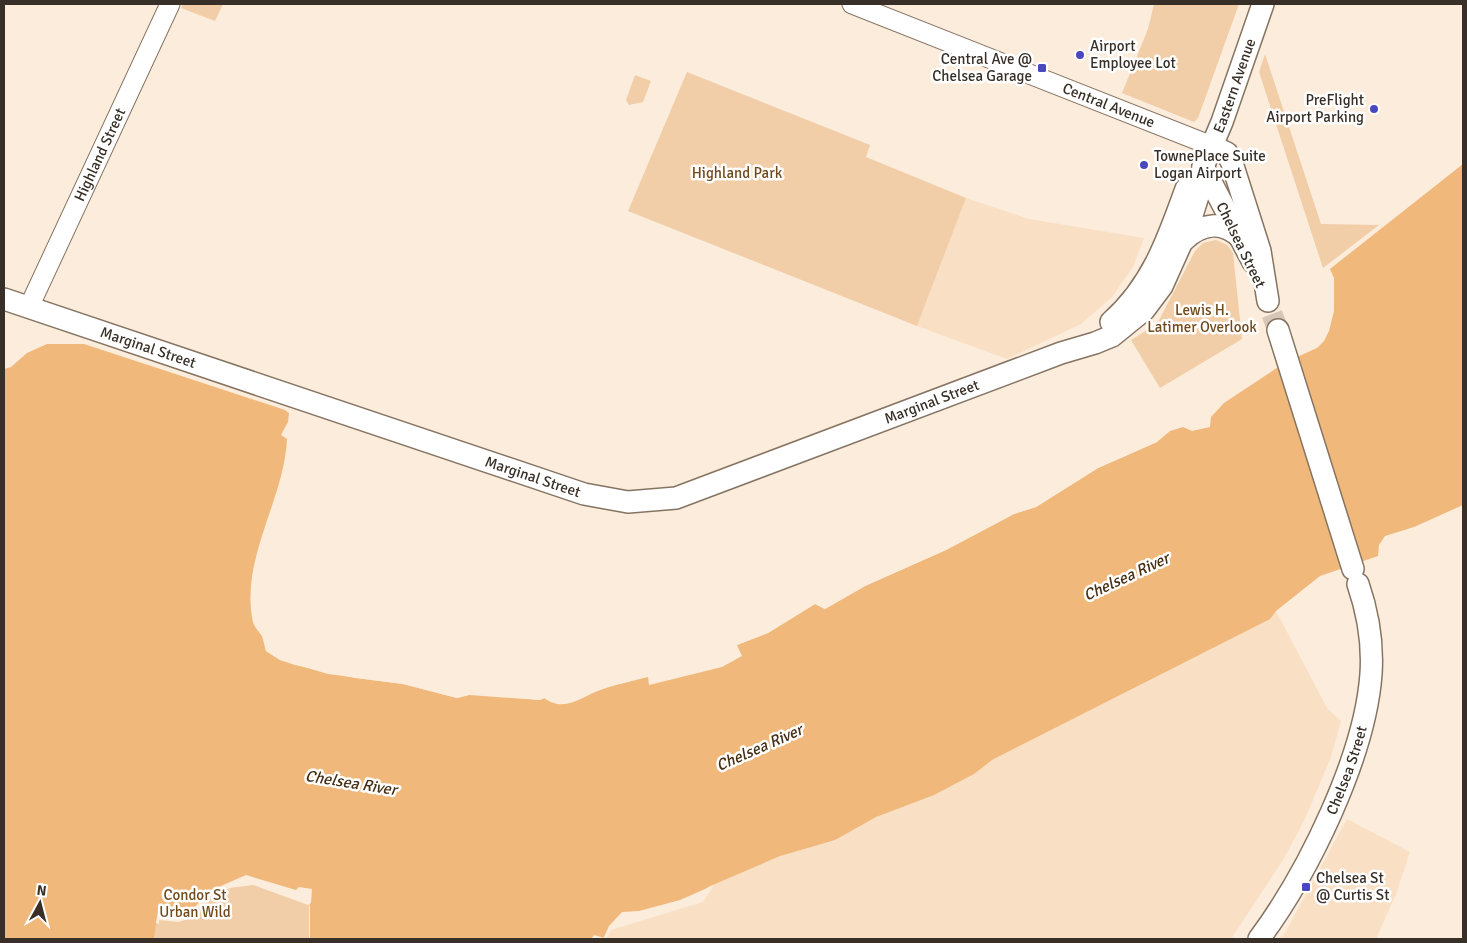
<svg xmlns="http://www.w3.org/2000/svg" width="1467" height="943" viewBox="0 0 1467 943" font-family="Signika,sans-serif">
<style>
.built{fill:#f9dfc4}
.green{fill:#f1cda8}
.water{fill:#f0b87a}
.pier{fill:#fcecdb}
.lines{fill:none;stroke-linecap:round;stroke-linejoin:round}
.secondary-tunnel{stroke:#d5c6b7;stroke-width:21;stroke-dasharray:21 11;stroke-linecap:butt}
.tertiary-casing{stroke:#867462;stroke-width:21}
.secondary-casing{stroke:#867462;stroke-width:24}
.tertiary{stroke:#fff;stroke-width:19}
.secondary{stroke:#fff;stroke-width:21}
.poi-dot{fill:#4a48be;stroke:#fff;stroke-width:2}
.labels{text-anchor:middle;stroke-width:5;stroke-linejoin:round;paint-order:stroke}
.poi-label{font-size:15px;fill:#383028;stroke:#fff;text-anchor:start}
.street-label{font-size:15px;fill:#383028;stroke:#fff}
.park-label{font-size:15px;fill:#704a1c;stroke:#fff}
.water-label{font-size:16px;font-style:italic;fill:#472f14;stroke:#fff}
</style>
<rect width="100%" height="100%" fill="#fcecdb"/>
<path class="built" d="M966,198l63,21 115,19 -11,29 -21,30 -31,27 -74,35 -90,-33z
M1276,611l51,97 14,13 -10,36 -27,64 -21,39 -52,79h-628l5,-9 101,-45 193,-79 227,-116z
M1347,819l63,33 -14,42 -20,45h-98l7,-6z"/>
<path class="green" d="M183,4h40l-8,17 -34,-13z
M1154,4h85l-41,114 -4,4 -72,-29 26,-64z
M1265,54l56,170 58,1 -56,43 -64,-196z
M687,72l183,73 -4,12 100,41 -49,128 -289,-115z
M635,75l16,6 -8,21 -14,3 -3,-5z
M1216,240l11,5 6,8 9,86 -82,49 -29,-48 26,-16 38,-73 8,-8z
M163,862l149,27 -3,19v31h-155z"/>
<path class="water" d="M1463,164v341l-49,22 -29,9 -6,9 -1,11 -58,20 -44,35 -6,8 -278,141 -18,14 -40,21 -58,22 -41,23 -55,16 -72,31 -6,13 -94,30 -4,8 -10,-3 -3,4h-281v-36c-28,-12 -67,-32 -96,-11 -9,7 -17,17 -26,24l-31,1 -3,22h-150v-570l7,-2 16,-14 20,-9h37l201,66 4,3 -1,9 -7,13 6,4c-3,61 -45,116 -35,178 1,10 6,13 10,19 3,3 3,11 4,15l14,9 15,5 60,13 48,6 54,14 12,-3h18l53,5 4,-2c22,16 39,-3 59,-9 15,-5 30,-8 45,-12l1,8 73,-18 20,-11 -5,-11 31,-12 47,-29 10,5 40,-23 81,-36 68,-36 22,-7 62,-39 59,-26 13,-11 13,-4 9,4 18,-4 1,-10 13,-14 62,-41 31,-14 7,-7 5,-10 5,-20v-33l-4,-9z"/>
<path class="pier" d="M1154,441l3,1 -59,26 -62,39 -22,7 -68,36 -81,36 -40,23 -10,-5 -47,29 -31,12 3,-4 27,-10 28,-16 19,-13 11,4 39,-22 80,-36 68,-36 23,-7 62,-39z
M262,636l3,1 3,12 13,9 47,13 76,10 53,15 12,-4 19,1 59,4 -7,3 -71,-5 -12,3 -54,-14 -75,-10 -48,-14 -14,-9z
M246,875l50,15 3,-3 13,2 -1,14 -3,2 -55,-20 -23,3 -14,6 -27,25 -11,3 -19,-2v4l-3,-1 2,-12 21,5 17,-10 11,-14z
M714,885l-11,17 -92,28 -5,9h-3l6,-13 13,-14 17,-1 41,-11z"/>
<g class="lines">
<path class="secondary-tunnel" d="M1272,314l6,16"/>
<defs>
<g id="tertiary">
<path id="s1" d="M852,4l360,142"/>
<path id="s2" d="M29,307l141,-303"/>
</g>
<g id="secondary">
<path d="M1212,146l15,7 5,10 28,88 8,50"/>
<path d="M1203,167l50,95"/>
<path d="M1184,240c18,-17 38,-20 57,-2"/>
<path id="s3" d="M4,299l580,195 44,8 48,-4 385,-145 34,-10 17,-7 32,-26 18,-24 26,-58 10,-32 5,-29 19,-45 41,-118"/>
<path d="M1111,322c41,-36 57,-83 75,-133l6,-8"/>
<path d="M1278,330l75,239"/>
<path id="s4" d="M1259,939c49,-66 106,-182 112,-265 2,-30 -3,-61 -13,-90"/>
</g>
</defs>
<use href="#tertiary" class="tertiary-casing"/>
<use href="#secondary" class="secondary-casing"/>
<use href="#tertiary" class="tertiary"/>
<use href="#secondary" class="secondary"/>
</g>
<g class="poi-dot">
<circle cx="1080" cy="55" r="5"/>
<rect x="1037" y="63" width="10" height="10" rx="2.5"/>
<circle cx="1374" cy="109" r="5"/>
<circle cx="1144" cy="165" r="5"/>
<rect x="1301" y="882" width="10" height="10" rx="2.5"/>
</g>
<g class="labels">
<g class="poi-label">
<text x="1090" y="51">Airport<tspan x="1090" dy="17">Employee Lot</tspan></text>
<text x="1032" y="64" text-anchor="end">Central Ave @<tspan x="1032" dy="17">Chelsea Garage</tspan></text>
<text x="1364" y="105" text-anchor="end">PreFlight<tspan x="1364" dy="17">Airport Parking</tspan></text>
<text x="1154" y="161">TownePlace Suite<tspan x="1154" dy="17">Logan Airport</tspan></text>
<text x="1316" y="883">Chelsea St<tspan x="1316" dy="17">@ Curtis St</tspan></text>
</g>
<g class="street-label">
<text dy="5" stroke="none"><textPath href="#s3" startOffset="1455">Eastern Avenue</textPath></text>
<text dy="5" stroke="none"><textPath href="#s1" startOffset="276">Central Avenue</textPath></text>
<text dy="5" stroke="none"><textPath href="#s2" startOffset="168">Highland Street</textPath></text>
<text transform="translate(1241 245) rotate(64)" y="5">Chelsea Street</text>
<text dy="5" stroke="none"><textPath href="#s3" startOffset="152">Marginal Street</textPath></text>
<text dy="5" stroke="none"><textPath href="#s3" startOffset="978">Marginal Street</textPath></text>
<text dy="5" stroke="none"><textPath href="#s3" startOffset="558">Marginal Street</textPath></text>
<text dy="5" stroke="none"><textPath href="#s4" startOffset="191">Chelsea Street</textPath></text>
</g>
<g class="park-label">
<text x="737" y="178">Highland Park</text>
<text x="1202" y="315">Lewis H.<tspan x="1202" dy="17">Latimer Overlook</tspan></text>
<text x="195" y="900">Condor St<tspan x="195" dy="17">Urban Wild</tspan></text>
</g>
<g class="water-label">
<text transform="translate(1126 576) rotate(-25)" y="6">Chelsea River</text>
<text transform="translate(759 747) rotate(-24)" y="6">Chelsea River</text>
<text transform="translate(351 782) rotate(9)" y="6">Chelsea River</text>
</g>
</g>
<rect width="1467" height="943" fill="none" stroke="#383028" stroke-width="10"/>
<g transform="translate(40 903) rotate(7)" stroke="#ffffff" stroke-width="4" paint-order="stroke">
<path d="M0-4L9 19L0 12L-9 19Z" fill="#383028"/>
<text y="-8" font-size="14" font-weight="bold" text-anchor="middle" fill="#383028">N</text>
</g>
</svg>
